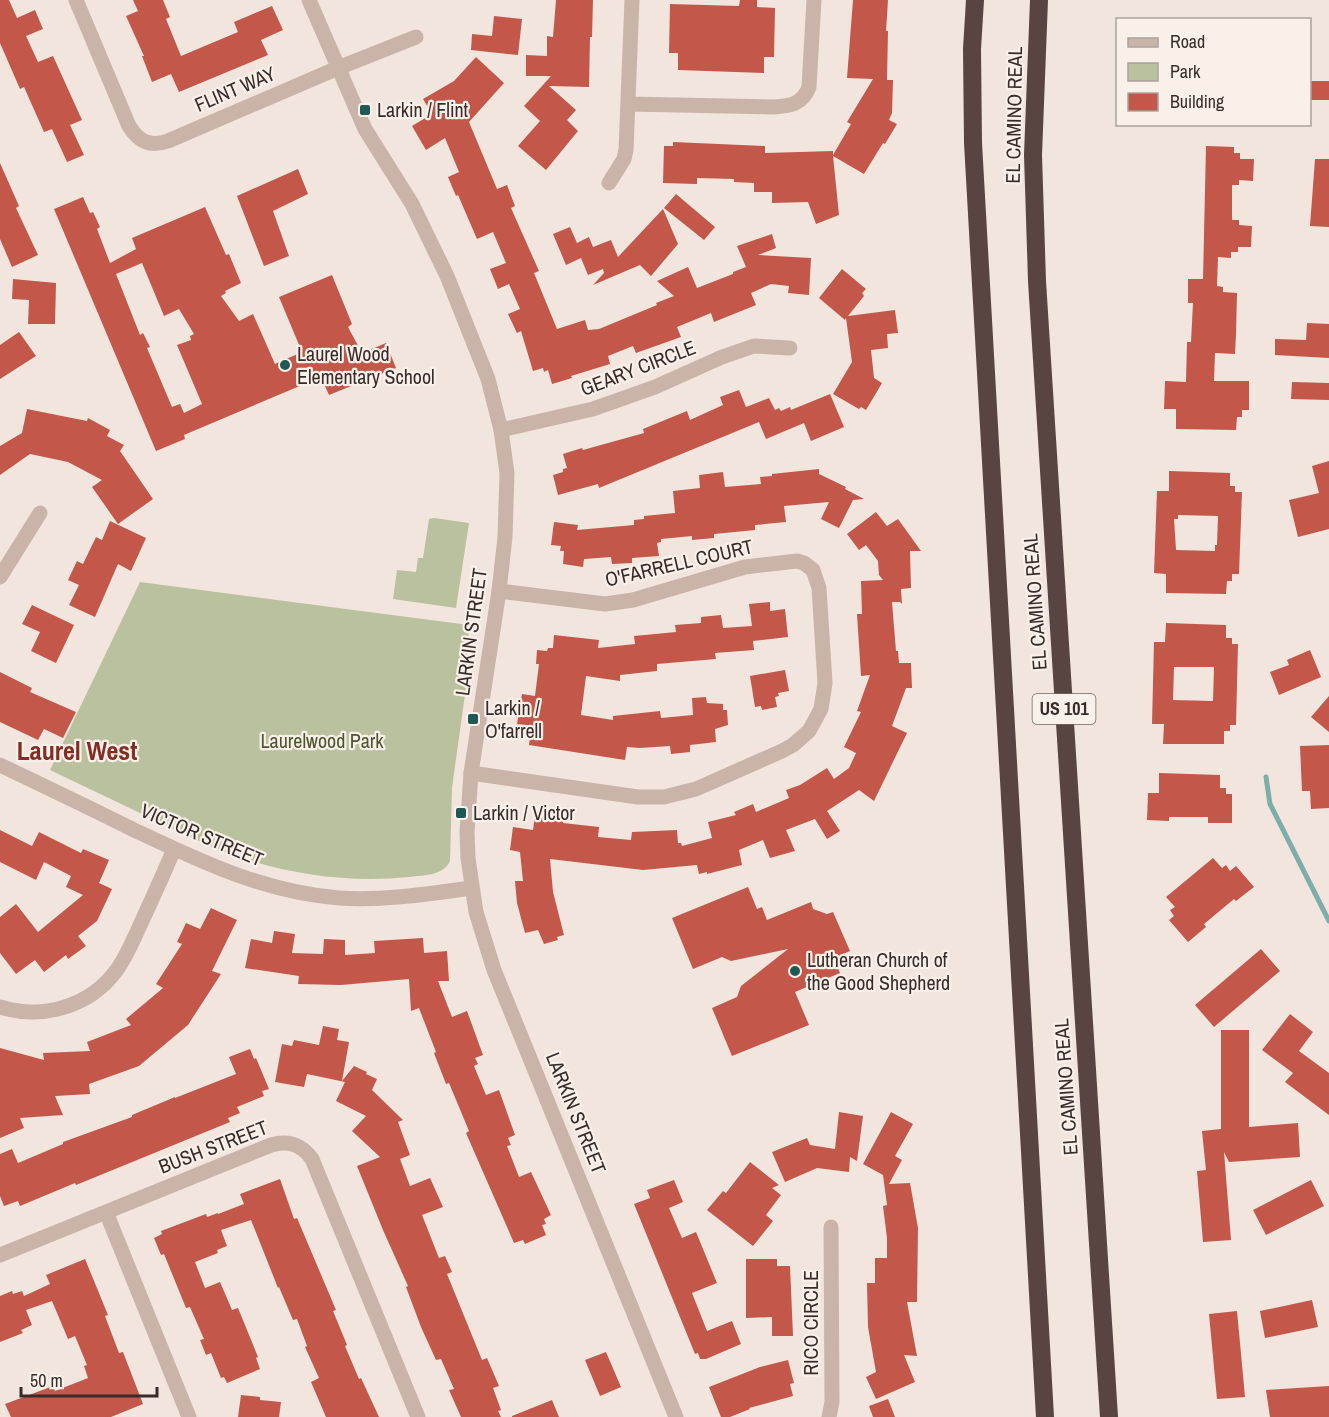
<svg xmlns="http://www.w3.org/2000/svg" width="1329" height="1417" viewBox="0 0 1329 1417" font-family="'Archivo Narrow',sans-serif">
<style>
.green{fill:#bac19e}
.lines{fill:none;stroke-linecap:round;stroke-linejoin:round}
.stream{stroke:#7daea9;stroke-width:5}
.building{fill:#c3574a;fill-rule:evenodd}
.minor{stroke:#cab4aa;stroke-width:15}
.tertiary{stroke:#cab4aa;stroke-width:15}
.motorway{stroke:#584440;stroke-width:18}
.poi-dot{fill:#1f5854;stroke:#f9f0ea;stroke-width:2}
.labels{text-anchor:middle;stroke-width:4.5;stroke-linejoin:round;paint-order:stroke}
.shield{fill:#f9f0ea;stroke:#716763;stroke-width:1.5}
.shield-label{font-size:18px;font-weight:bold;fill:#372c29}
.street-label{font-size:20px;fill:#372c29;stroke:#f9f0ea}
.poi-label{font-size:20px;fill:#372c29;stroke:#f9f0ea;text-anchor:start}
.park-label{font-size:20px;fill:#4c552d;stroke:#f9f0ea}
.district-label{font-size:26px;font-weight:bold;fill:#842d24;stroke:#f9f0ea}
</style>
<rect width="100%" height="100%" fill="#f2e5de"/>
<path class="green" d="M434,518l35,5 -13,85 -63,-9 4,-29 19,2 2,-14h5l6,-39z
M140,582l329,43 -2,55 -15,108 -2,73c-7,15 -26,14 -41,16 -69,7 -136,-5 -200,-31l-159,-76z"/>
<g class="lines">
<path class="stream" d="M1266,777l4,27 59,117"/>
</g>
<path class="building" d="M0,0h9l8,18 18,-8 8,19 -17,7 12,26 15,-6 29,64 -12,5 14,30 -17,7 -15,-33 -8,3 -20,-45 -4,2 -20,-46z
M133,0h30l7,17 -4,2 15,37 57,-24 -4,-10 38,-16 11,24 -22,10 7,15 -89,37 -8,-18 -19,8 -10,-26h2l-18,-40 12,-5z
M556,0h37l-1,37h-2l-1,50 -40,-1 27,24 -9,10 11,11 -32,39 -28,-24 22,-25 -16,-15 27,-30h-25v-21l21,1v-20l6,1z
M740,0h17v7l18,1 -1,49h-10v16l-86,-3v-17h-9l1,-49 69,2z
M853,0h35l-2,31h2l-1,49h6l-1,33 -3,7 8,4 -12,20 -2,-1 -19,31 -31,-18 6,59 -23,9 -8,-22 -36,1v-11h-18v-9l-20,-1v-3l-37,-1v6l-34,-1 1,-37h9v-4l92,4v7l68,-2v4l18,-31 -4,-2 26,-43 -26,-1z
M494,16l28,3 -4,36 -47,-5 1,-16 20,2z
M476,57l28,26 -35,39 28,67 10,-4 8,21 -4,2 28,63 -5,2 23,56 28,-9 3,10 11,-1 58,-24 -1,-2 18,-7 -17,-15 31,-14 9,21 36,-14v-2l13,-5 -9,-21 35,-12 4,14 -18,7 53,3 -2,37 -21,-2 1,-7 -18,-2 -20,9 5,12 -42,17 -3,-9 -34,14 4,10 -45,16 -3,-7 -25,10 2,8 -39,12 1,2 -20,6 -4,-14 -4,2 -1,-4 -10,3 -12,-40 -4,2 -9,-19 12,-5 -11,-25 -11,5 -8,-20 16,-6 -13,-31 -16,7 -19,-44 -2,1 -8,-19 11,-5 -14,-34 -19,12 -14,-24 20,-12 -9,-15 31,-18z
M1310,81h19v19h-19z
M1206,146l28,1v6h6v6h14l-1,22 -14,-1v5h-7v35h7v5l13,1 -1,21h-13v5h-7v6l-13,-1 -1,29 6,1v5l14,1 -1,41 -1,20 -20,-1 -1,28h35v29h-7v7h-5l-1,13 -60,-1v-20h-12l1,-28 21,1 1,-40h4l2,-39h-5v-24h15z
M1315,159h14v68l-19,-1z
M0,163l19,43 -3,2 22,47 -26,12 -12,-28z
M298,169l10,25 -35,17 16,45 -25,10 -27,-70z
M676,194l39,33 -11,13 -40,-32z
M83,197l7,16 3,-1 7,15 -3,2 13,34 26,-14 -4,-11 73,-31 21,48 3,-1 12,29 -16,8 1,2 -5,3 18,25 14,-7 22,50 27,-12 -23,-55 53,-22 20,49 -4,3 14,26 24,-10 10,25 -67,27 -8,-18 -137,58 1,4 -29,12 -102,-242zM142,263l22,53 15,-7 15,25 -4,2 1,4 -14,5 25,59 -18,9 -4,-9 -8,3 -25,-59 3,-1 -7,-14 -3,2 -24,-61z
M663,209l15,35 -27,32 -11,-11 -47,20 11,-12 -1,-4 -15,6 -7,-17 -15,7 -13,-31 17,-7 7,16 12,-6 4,10 18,-7 7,17z
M842,269l24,20 -4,4 2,3 -16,20 47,-6 3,23 -11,1 1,14 -17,2 3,28 8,5 -16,27 -5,-3 -2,2 -26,-15 19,-32 -6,-44 -1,2 -26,-22z
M13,279l43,4 -1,41h-27l1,-24 -17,-1z
M1307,323l22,1v34l-54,-3v-16l31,1z
M19,332l17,24 -36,23v-34z
M1292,382l37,1v17l-38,-1z
M739,390l7,17 23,-9 6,12 4,-2 2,3 9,-4 1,3 39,-16 14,33 -33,14 -7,-18 -38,16 -7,-17 -160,66 -1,-4 -40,11 -5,-20 10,-3v-3l4,-1 -4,-14 19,-6 1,2 61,-17 -1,-4 44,-18 3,9 33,-15 -3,-8z
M27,409l60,12 1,-3 22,12 -3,6 17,9 -4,6 33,48 -35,25 -26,-37 10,-7 -34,-18 -38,-8 -30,21v-29l22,-13z
M1329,461v68l-31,8 -9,-37 30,-7 -7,-27z
M819,469v5l27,13 -1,2 19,10 -11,1 -14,28 -18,-9 8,-17 -45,4 2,16 -31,3v5l-41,4v4l-22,2v-4l-31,3v3l-4,1 2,13 -27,2v5l-20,1 -1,-7 -27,2 -1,8 -20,-3 1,-13h-4l1,-5 -10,-1 3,-23 24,3 -1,5 57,-5v-5l10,-1v-3l31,-3 -2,-22 27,-3 -1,-13 24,-3 2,15 36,-3 -1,-7 12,-1v-2z
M1169,471l61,2v13h5v6h7l-3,82h-7v7h-5l-1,13 -60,-1v-19l-12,-1 3,-82h12zM1178,515l40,1 -1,29h-2v6l-39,-1 -2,-31h4z
M876,512l11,14 11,-7 23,32h-11l1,37 -10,1 1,15 -2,-2h-8l4,49h2l1,12h12l1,25h-6l-14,38 15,7 -33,68 -15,-11 -32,21 13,20 -13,8 -12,-20 -29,11 9,21 -25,7 -7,-18 -24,10 3,15 -35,9v-2l-8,2 -2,-9 -54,5 -93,-11 3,33 11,43 -7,2 1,3 -14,4 -6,-14 -13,3 -8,-30 -2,-22h8l-3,-29 -10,-2 3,-23 20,3 2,-14 28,4v3l36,4 -1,10 33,3 1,-8 45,-2 1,13h3l1,3 30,-8 -4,-16 28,-7 -2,-3 19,-8 3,8 33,-14 -3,-8 14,-5 27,-17 7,11 15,-11 7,-15 -12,-6 17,-35 -4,-1 13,-36 -9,1 -4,-62h5l-1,-33 22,-1 -4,-5 -1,-14 -12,-16 -7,5 -12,-16z
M110,521l36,17 -15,33 -13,-7 -23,53 -26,-12 10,-20 -11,-5 9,-19 6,3 13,-27 6,3z
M770,602v9l15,-2 3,28 -35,4 1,9 -39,3 1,6 -59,5v7l-37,4v6l-34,-5 -5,39 32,5v-4l47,-5 1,7 32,-3 -1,-17 14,-1 1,6 16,1v6h4l1,15 -13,4 1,13 -26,3v7l-19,2 -1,-8 -30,2 -13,-1 -2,13 -96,-15 2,-19 -14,-2 5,-30 13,2 4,-32h-3l1,-14 10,1 1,-3h5l1,-13 45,5 -1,8 37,-4 -1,-8 42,-4 -1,-7 26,-2v-6l20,-2 2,13 29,-2 -3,-22z
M32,605l42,20 -18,38 -25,-12 9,-19 -18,-8z
M1166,623l60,2v13h6v6h6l-2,81h-6v6h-6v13h-61l1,-20h-12l2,-82h11zM1174,667h40l-1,34 -40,-1z
M1310,650l11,27 -42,18 -9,-23 19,-7 -2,-5z
M785,670l4,21 -11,2 1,3 -4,1 2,10 -15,3 -1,-4 -6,1 -5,-31z
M0,672l32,16 -2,4 46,20 -13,26 -19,-9 -6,11 -38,-18z
M1329,696v36l-18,-15z
M1329,745v63l-18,1 -1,-18h-8l-2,-45z
M1159,773l61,2v13h6v6h6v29h-24v-6h-39v4l-22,-1 1,-27h11z
M0,830l32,16 7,-14 42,21 2,-4 26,11 -10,23 13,6 -15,32 -19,15 8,10 -18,13 -2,-4 -22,17 -9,-12 -19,14 -16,-21v-36l16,-13 22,28 45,-37 -17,-8 5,-11 -27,-14 -8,18 -36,-18z
M1213,858l9,10 4,-3 4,6 6,-5 18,21 -18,14 -2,-2 -30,25 2,3 -18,15 -19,-22 5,-4 -4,-6 5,-3 -9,-10z
M748,887l9,22 5,-2 5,13 44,-18 2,7 14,5 6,-2 17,39 -7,3 -6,12 3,7 -45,19 14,33 -77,31 -20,-48 25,-11 4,-11 47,-37 -57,12 -9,-4 -29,12 -21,-51z
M211,908l26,12 -25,51 9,3 -33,51 -49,41 -50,18 1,10 -35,2 8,19 -43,3 4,10 -24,10v-90l44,12 -1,-7 47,-2 -3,-9 44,-17 -5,-6 37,-31 -7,-4 26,-40 -5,-2 9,-19 14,6z
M274,931l21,3 -3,19 31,1 1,-15 21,1v15l30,-2 -1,-12 49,-3 1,15 23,-2 2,30h-11l14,36 15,-6 16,44 -8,3 3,6 -4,2 12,29 13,-5 16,45 -7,3 3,7 -4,1 12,31 12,-5 20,43 -7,4 2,5 -4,1 4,10 -21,9 -2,-4 -9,3 -48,-110 3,-2 -20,-48 -3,1 -12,-31 2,-1 -17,-44 -8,3 -2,-32 -68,6 -43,-1 1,-8 -54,-8 6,-29 21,4z
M1261,949l19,22 -66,56 -19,-22z
M1290,1014l23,18 -14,19 30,22v42l-44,-33 8,-9 -31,-23z
M323,1026l16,3 -2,11 12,2 -7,39 12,-15 13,6 -1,2 11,5 -5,11 31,30 -5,2 12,33 -10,4 10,27 20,-8 13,29 -21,8 17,43 6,-2 7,16 -5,2 35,86 5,-2 12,28 -6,2 8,22 -3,1 3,6h-40l-12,-27 5,-1 -13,-30 -5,1 -15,-33 -15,-40 2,-1 -25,-56 -26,-64 23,-9 -28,-26 14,-15 -30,-15 9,-19 -38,-8 -3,13 -29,-5 7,-38 10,2 2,-6 25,5z
M1221,1030h28v97l49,-4 2,34 -71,5 -5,-10 7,88 -28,2 -6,-71 9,-1 -4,-39 19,-2z
M250,1049l4,10 2,-1 13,31 -7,2 2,5 -27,11 3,6 -12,5 2,4 -154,63 -1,-2 -55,23 -2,-5 -14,5 -4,-10v-42l12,-5 6,14 45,-19v-2l69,-25v-2l43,-18v1l61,-24 -7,-17z
M839,1112l24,4 -6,45 -7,-4 -1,15 -32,-4 -32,14 -13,-30 35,-14 3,7 25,4z
M891,1112l22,12 -18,32 7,4 -13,24 21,-1 8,45 -1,74h-10l10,54 -13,-1 11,27 -39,17 -10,-22 10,-5 -8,-45 -1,-44h8v-25h12v-20l-4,-32 4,-1 -4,-30 -20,-11z
M750,1162l29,23 -7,3 9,7 -15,20 7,6 -20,25 -46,-36 16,-19 3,2z
M280,1179l14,40 3,-1 39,92 -3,1 14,34 -2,1 14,33 2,-1 18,39h-53l-15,-35 8,-4 -14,-31 2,-1 -10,-27 -4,1 -14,-33 -1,1 -27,-68 -30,10 6,16 -10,4 1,3 -23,9 10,26 15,-6 12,28 6,-2 20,49 -2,1 4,11 -33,14 -3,-6 -3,1 -10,-25 -5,2 -6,-15 4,-1 -14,-32 -4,1 -22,-54 -3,1 -7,-17 8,-4 -1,-3 45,-17 1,3 11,-4v1l26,-10 -4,-10z
M674,1180l9,22 -14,6 13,30 14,-6 21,51 -25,10 15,38 25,-10 9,23 -35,15h-6l-2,-6 -3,1 -61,-150 16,-6 -3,-8z
M1311,1180l13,26 -58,29 -13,-25z
M85,1259l23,56 -3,1 14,37 4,-1 20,52 -32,13h-100l-6,-13 48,-18 2,5 33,-13 -4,-12 3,-1 -12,-29 -7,3 -16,-38 -26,9 6,15 -11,5 2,3 -23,9v-46l12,-5 1,3 9,-3 2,5 26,-12 -4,-9z
M746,1259h31v7h13l3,70h-21v-19l-26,1z
M1312,1300l6,27 -53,11 -5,-27z
M1237,1311l8,86 -28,2 -8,-85z
M606,1352l15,35 -21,9 -15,-36z
M788,1360l6,23 -4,1 3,12 -44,12 1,1 -20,8h-9l-12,-30 51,-20z
M1329,1386v31h-59l-4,-27z
M241,1395l19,2v3l21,2 -2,15h-41z
M888,1399l7,18h-22l-4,-11z
M552,1400l7,17h-47v-1z"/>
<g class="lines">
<path class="minor" d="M76,0l53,126c10,16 21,21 39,15l170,-73 78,-31
M628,104l146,3c16,-1 29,-3 35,-20l5,-87
M609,183l15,-24 2,-9 6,-150
M501,430l92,-21 62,-22 67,-30 32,-11 36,2
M0,577l40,-64
M471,773l167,24h26l32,-8 86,-38 11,-6 16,-14 12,-22 4,-26 -6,-95 -6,-18 -9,-7 -7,-2 -52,6 -112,33 -28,4 -106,-13
M0,1007c42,13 89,0 116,-36 11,-15 18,-33 26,-50 11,-24 22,-48 32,-72
M106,1212l83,205
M0,1255l271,-110c17,-5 30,-1 41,14l106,258
M829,1417l3,-15 -1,-175"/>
<path class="tertiary" d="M309,0l56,129 47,75 35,72 41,103 13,51 6,43 -2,64 -6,54 -28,182 -4,59 1,26 8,54 18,58 182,447
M0,765c44,21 88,42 132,64 68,32 131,63 207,69 44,3 89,-4 132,-10"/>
<path class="motorway" d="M975,0l-3,49 1,94 72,1274
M1039,0l-6,155 4,126 72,1136"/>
</g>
<g class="poi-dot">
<rect x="359" y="104" width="12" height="12" rx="3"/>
<circle cx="285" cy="365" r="6"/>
<rect x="467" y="713" width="12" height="12" rx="3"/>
<rect x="455" y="807" width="12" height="12" rx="3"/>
<circle cx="795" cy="971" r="6"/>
</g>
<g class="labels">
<rect class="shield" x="1032.5" y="694" width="63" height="30" rx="4.5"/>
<g class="shield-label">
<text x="1064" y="715">US 101</text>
</g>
<g class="street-label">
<text transform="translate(235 89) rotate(-23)" y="7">FLINT WAY</text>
<text transform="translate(1014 115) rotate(-89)" y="7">EL CAMINO REAL</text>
<text transform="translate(638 368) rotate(-21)" y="7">GEARY CIRCLE</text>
<text transform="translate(679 563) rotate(-13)" y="7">O'FARRELL COURT</text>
<text transform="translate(1035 602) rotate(-94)" y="7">EL CAMINO REAL</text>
<text transform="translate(471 632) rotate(-82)" y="7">LARKIN STREET</text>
<text transform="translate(202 835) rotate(23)" y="7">VICTOR STREET</text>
<text transform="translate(1066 1087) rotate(-94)" y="7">EL CAMINO REAL</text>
<text transform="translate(576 1113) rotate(68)" y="7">LARKIN STREET</text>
<text transform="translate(213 1147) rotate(-21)" y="7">BUSH STREET</text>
<text transform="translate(811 1323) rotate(-90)" y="7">RICO CIRCLE</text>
</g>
<g class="poi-label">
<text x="377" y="117">Larkin / Flint</text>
<text x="297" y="361">Laurel Wood<tspan x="297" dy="23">Elementary School</tspan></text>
<text x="485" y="715">Larkin /<tspan x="485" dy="23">O'farrell</tspan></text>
<text x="473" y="820">Larkin / Victor</text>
<text x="807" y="967">Lutheran Church of<tspan x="807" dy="23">the Good Shepherd</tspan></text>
</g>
<g class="park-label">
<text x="322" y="748">Laurelwood Park</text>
</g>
<g class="district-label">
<text x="77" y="760">Laurel West</text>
</g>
</g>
<rect x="1116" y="18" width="195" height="108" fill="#f9f0ea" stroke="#aba29d" stroke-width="1.5"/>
<rect x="1128" y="38" width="30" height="9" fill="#cab4aa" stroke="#aba29d" stroke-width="1.5"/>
<text x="1170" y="48" font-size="18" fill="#372c29">Road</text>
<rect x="1128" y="63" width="30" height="18" fill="#bac19e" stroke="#aba29d" stroke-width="1.5"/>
<text x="1170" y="78" font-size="18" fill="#372c29">Park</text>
<rect x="1128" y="93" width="30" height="18" fill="#c3574a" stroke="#aba29d" stroke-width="1.5"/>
<text x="1170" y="108" font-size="18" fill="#372c29">Building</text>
<path d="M21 1387v9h136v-9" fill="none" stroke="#372c29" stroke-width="3"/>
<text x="30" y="1387" font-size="18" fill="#372c29" stroke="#f9f0ea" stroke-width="4.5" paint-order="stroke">50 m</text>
</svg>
